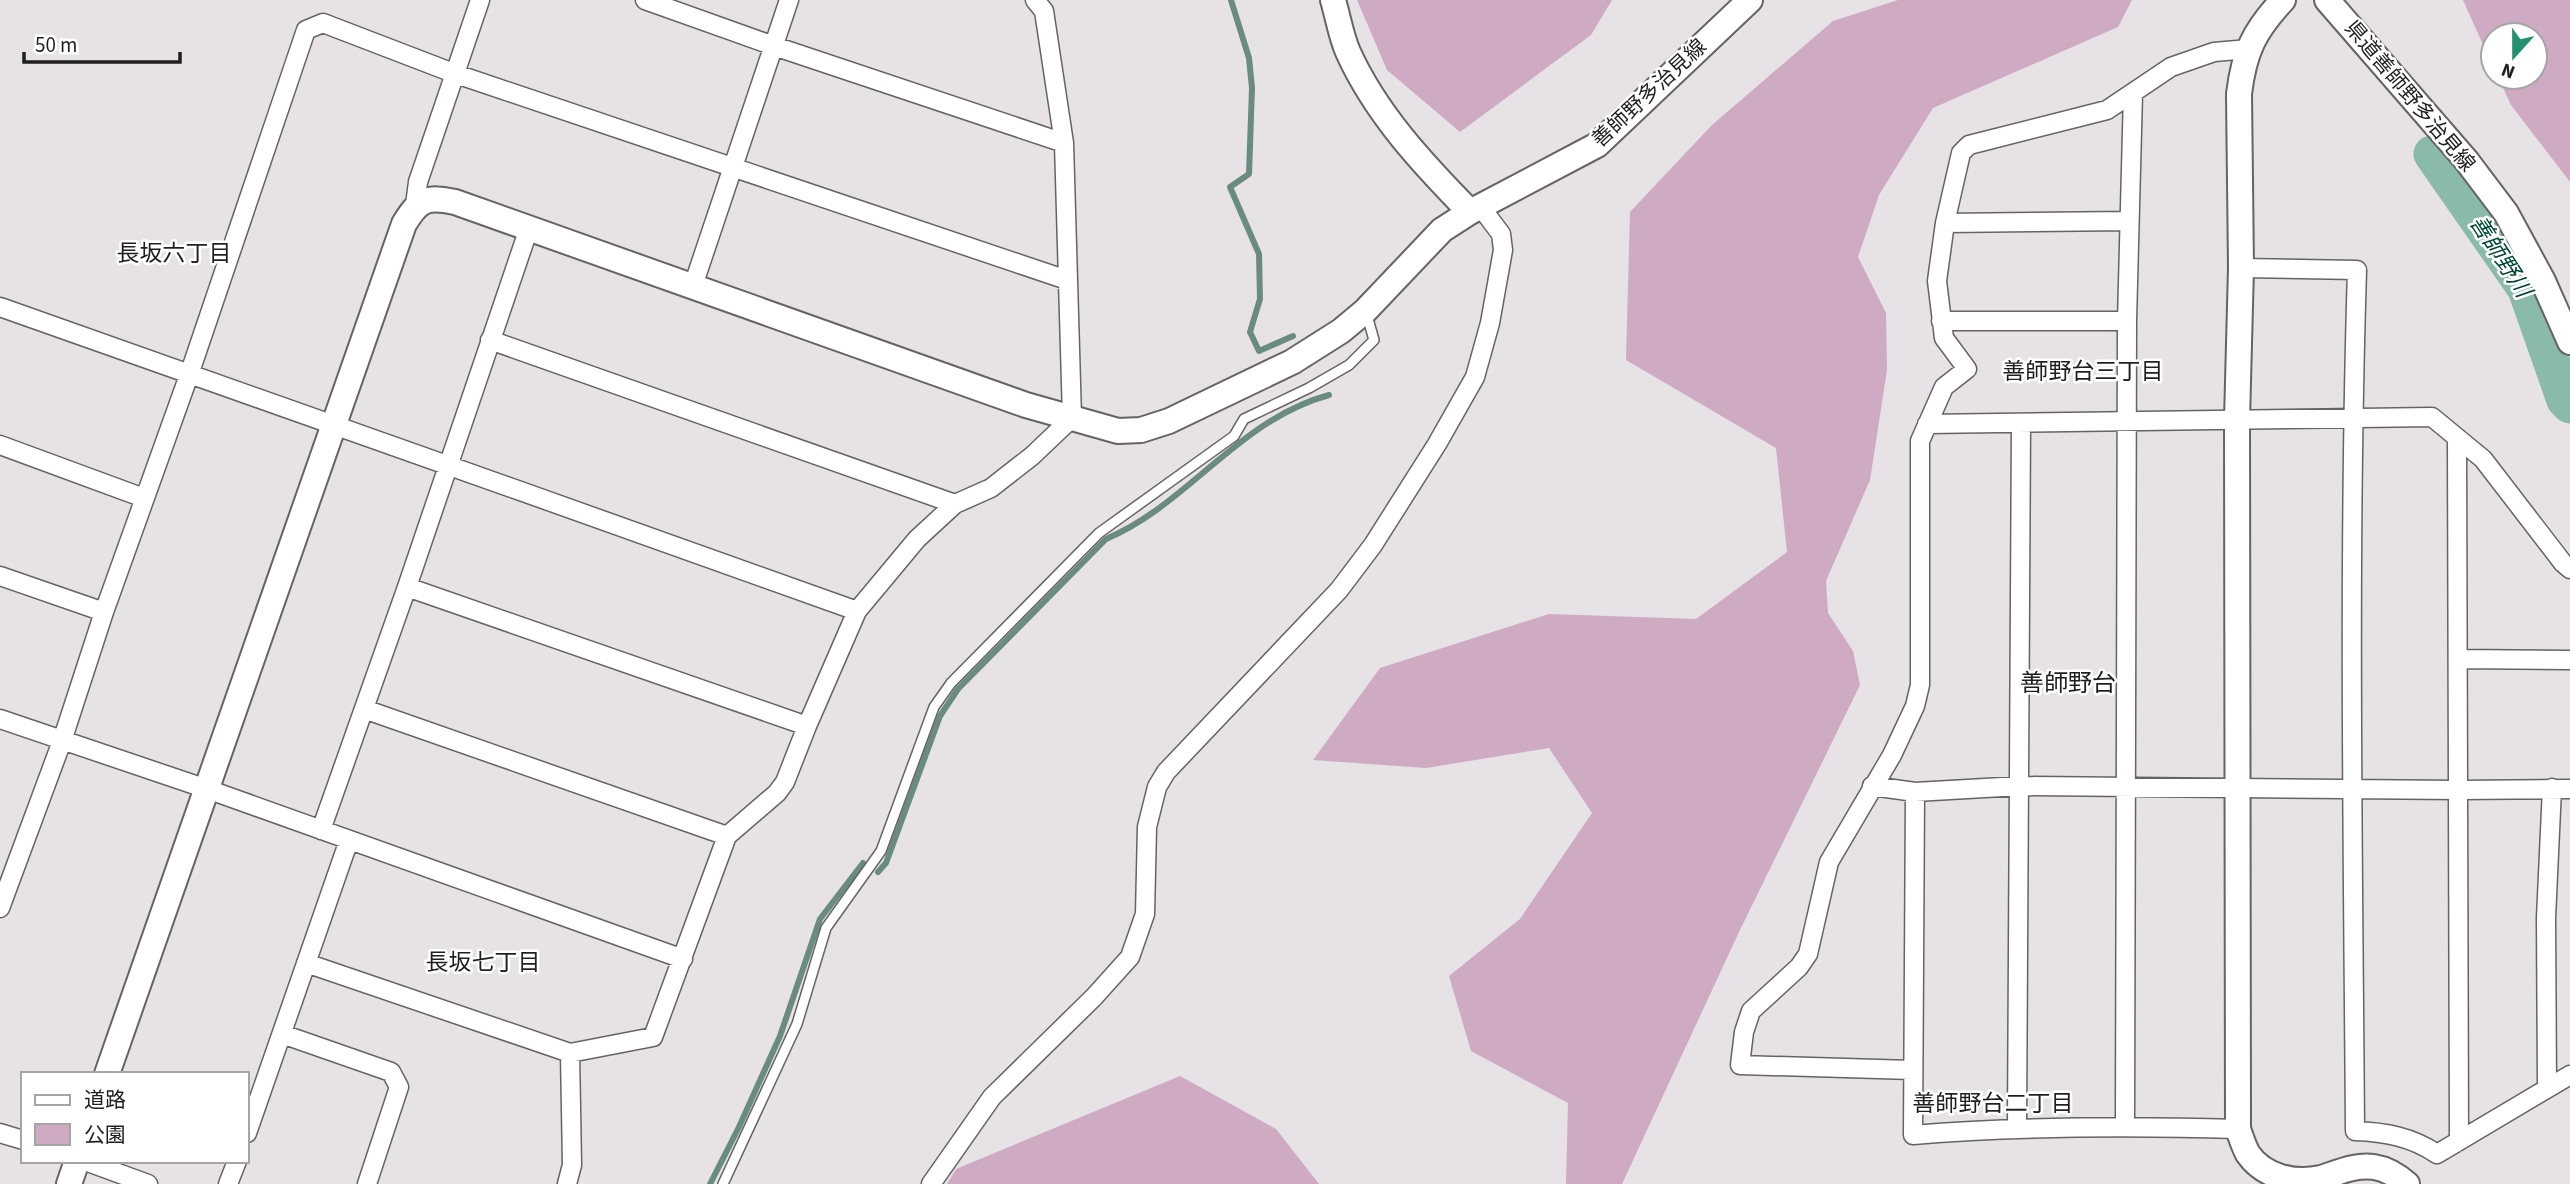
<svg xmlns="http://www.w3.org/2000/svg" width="2570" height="1184" viewBox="0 0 2570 1184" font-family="'Source Sans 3','Noto Sans JP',sans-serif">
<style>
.green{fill:#ceaac3}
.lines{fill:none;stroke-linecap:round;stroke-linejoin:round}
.stream{stroke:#6a8c7f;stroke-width:6}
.river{stroke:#89bba8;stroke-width:37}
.lane-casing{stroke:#666365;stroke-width:12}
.street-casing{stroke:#666365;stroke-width:21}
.secondary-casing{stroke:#666365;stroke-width:28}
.lane{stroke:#fff;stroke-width:9}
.street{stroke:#fff;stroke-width:18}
.secondary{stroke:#fff;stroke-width:24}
.labels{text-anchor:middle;stroke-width:5;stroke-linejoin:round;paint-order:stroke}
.street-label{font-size:21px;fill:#201e1f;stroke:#fff}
.neighbourhood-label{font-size:23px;fill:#201e1f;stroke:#fff}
.water-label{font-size:23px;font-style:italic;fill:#004734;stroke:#fff}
.quarter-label{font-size:24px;fill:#201e1f;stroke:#fff}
</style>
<rect width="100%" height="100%" fill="#e6e2e5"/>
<path class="green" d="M1357,0h255l-21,35 -131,97 -73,-62z
M1898,0h234l-14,27 -185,81 -54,87 -21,62 28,56 1,57 -17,110 -44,101 2,32 25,38 7,34 -121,247 -117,252h-56l2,-81 -97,-52 -22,-75 71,-57 72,-106 -43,-65 -123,20 -113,-8 67,-92 169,-54 147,5 91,-67 -11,-104 -150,-88 4,-148 82,-87 121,-104z
M2463,0h107v182l-59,-77 -13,-28h37v-42h-42v32z
M1180,1076l96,53 43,55h-372l9,-15z"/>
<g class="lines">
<path class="stream" d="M1231,0l18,58 3,30 -3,86 -19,13 29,67 1,45 -10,33 9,19 34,-15
M878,872l8,-9 54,-147 18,-27 148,-150c84,-36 132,-119 223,-144
M710,1184l29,-57 41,-91 40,-117 43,-56"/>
<path class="river" d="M2432,154l94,135 39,111 5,5"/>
<defs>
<path id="lane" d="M723,1184l74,-160 29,-96 55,-77 53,-144 17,-24 148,-150 135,-97 10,-17 65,-31 40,-23 25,-25 -8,-28"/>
<path id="street" d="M645,0l129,46 290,97
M415,205l3,-23 62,-182
M1945,223l184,-2
M2241,268l116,2c-9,287 -4,574 -2,861 30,1 57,6 82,23l133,-79
M693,286l96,-286
M0,307c285,102 572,201 857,304
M1941,321h186
M490,340l465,164
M1927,424l505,-7 51,42 80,104 7,6
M2457,439l2,702
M0,445l144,53
M0,576l104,36
M407,587l400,139
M2458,659l112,1
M364,709l363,127
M0,719l207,70 476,170
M1872,786l43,6 105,-6 439,4 111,-1
M1915,792l-2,343c109,-9 216,-9 325,-6
M321,830l86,-243 122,-359
M0,908l62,-167 42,-129 85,-237 117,-345 17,-7 133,51 611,206
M306,963l264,90 83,-16 74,-201 50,-43 8,-11 22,-56 50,-115 60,-72 38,-35 36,-16 41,-32 40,-38 -8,-275 -20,-132 -9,-11
M282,1034l109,38 8,15 -32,97
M1912,1070l-172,-5 4,-33 7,-21 48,-44 9,-13 21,-92 63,-107 23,-49 5,-21v-244l24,-54 23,-18 -23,-31 -7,-57 8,-58 16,-70 8,-8 138,-35 64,-43 43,-15 35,-3
M2547,1087l-1,-169 6,-130
M2125,1126l2,-805 6,-228
M2017,1127l4,-704
M0,1133l23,7
M247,1133l102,-293
M85,1161l63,23
M228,1184l9,-23
M567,1184l5,-19 -2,-112
M931,1184l61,-87 102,-100 36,-40 15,-43 2,-87 10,-40 9,-15 173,-182 34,-45 64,-101 38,-67 15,-54 13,-73 -2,-16 -21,-28"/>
<path id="secondary" d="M1333,0c5,17 8,36 15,52 28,62 75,112 122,160l127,-67 153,-145
M2283,0c-29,31 -39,52 -44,94l2,174 -4,152 1,709c3,8 6,18 10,25 16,23 47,30 73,24 16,-5 35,-14 53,-11 13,2 24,9 33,17
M2327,0l139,160 40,53 37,68 27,61
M107,1074l297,-850c15,-25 23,-28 51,-22l571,203 92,26 23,-1 28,-9 123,-59 49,-31 24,-20 77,-81 28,-18
M69,1184l8,-23"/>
</defs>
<use href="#lane" class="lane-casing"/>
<use href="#street" class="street-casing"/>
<use href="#secondary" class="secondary-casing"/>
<use href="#lane" class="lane"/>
<use href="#street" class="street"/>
<use href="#secondary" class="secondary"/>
</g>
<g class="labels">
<g class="street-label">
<text transform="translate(1649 93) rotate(-43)" y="7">善師野多治見線</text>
<text transform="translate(2410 96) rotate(50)" y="7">県道善師野多治見線</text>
</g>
<g class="neighbourhood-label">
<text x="174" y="261">長坂六丁目</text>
<text x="2083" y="379">善師野台三丁目</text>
<text x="483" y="970">長坂七丁目</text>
<text x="1993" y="1111">善師野台二丁目</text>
</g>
<g class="water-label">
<text transform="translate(2501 256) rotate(57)" y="8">善師野川</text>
</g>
<g class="quarter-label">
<text x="2068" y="691">善師野台</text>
</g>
</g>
<rect x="21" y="1072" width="228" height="91" fill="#ffffff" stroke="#a6a5a5" stroke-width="2"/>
<rect x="35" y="1095" width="35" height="10" fill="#ffffff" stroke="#a6a5a5" stroke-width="2"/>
<text x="84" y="1107" font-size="21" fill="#201e1f">道路</text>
<rect x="35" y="1124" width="35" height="21" fill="#ceaac3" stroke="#a6a5a5" stroke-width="2"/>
<text x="84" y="1142" font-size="21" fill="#201e1f">公園</text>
<g transform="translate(2514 56) rotate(201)"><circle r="33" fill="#ffffff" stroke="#a6a5a5" stroke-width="2"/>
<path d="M0-5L12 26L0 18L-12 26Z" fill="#249272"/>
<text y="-10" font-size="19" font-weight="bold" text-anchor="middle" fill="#201e1f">N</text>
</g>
<path d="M24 52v10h156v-10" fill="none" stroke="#201e1f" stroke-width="3.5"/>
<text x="35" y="52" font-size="21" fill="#201e1f" stroke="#ffffff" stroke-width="5" paint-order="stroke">50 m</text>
</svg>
